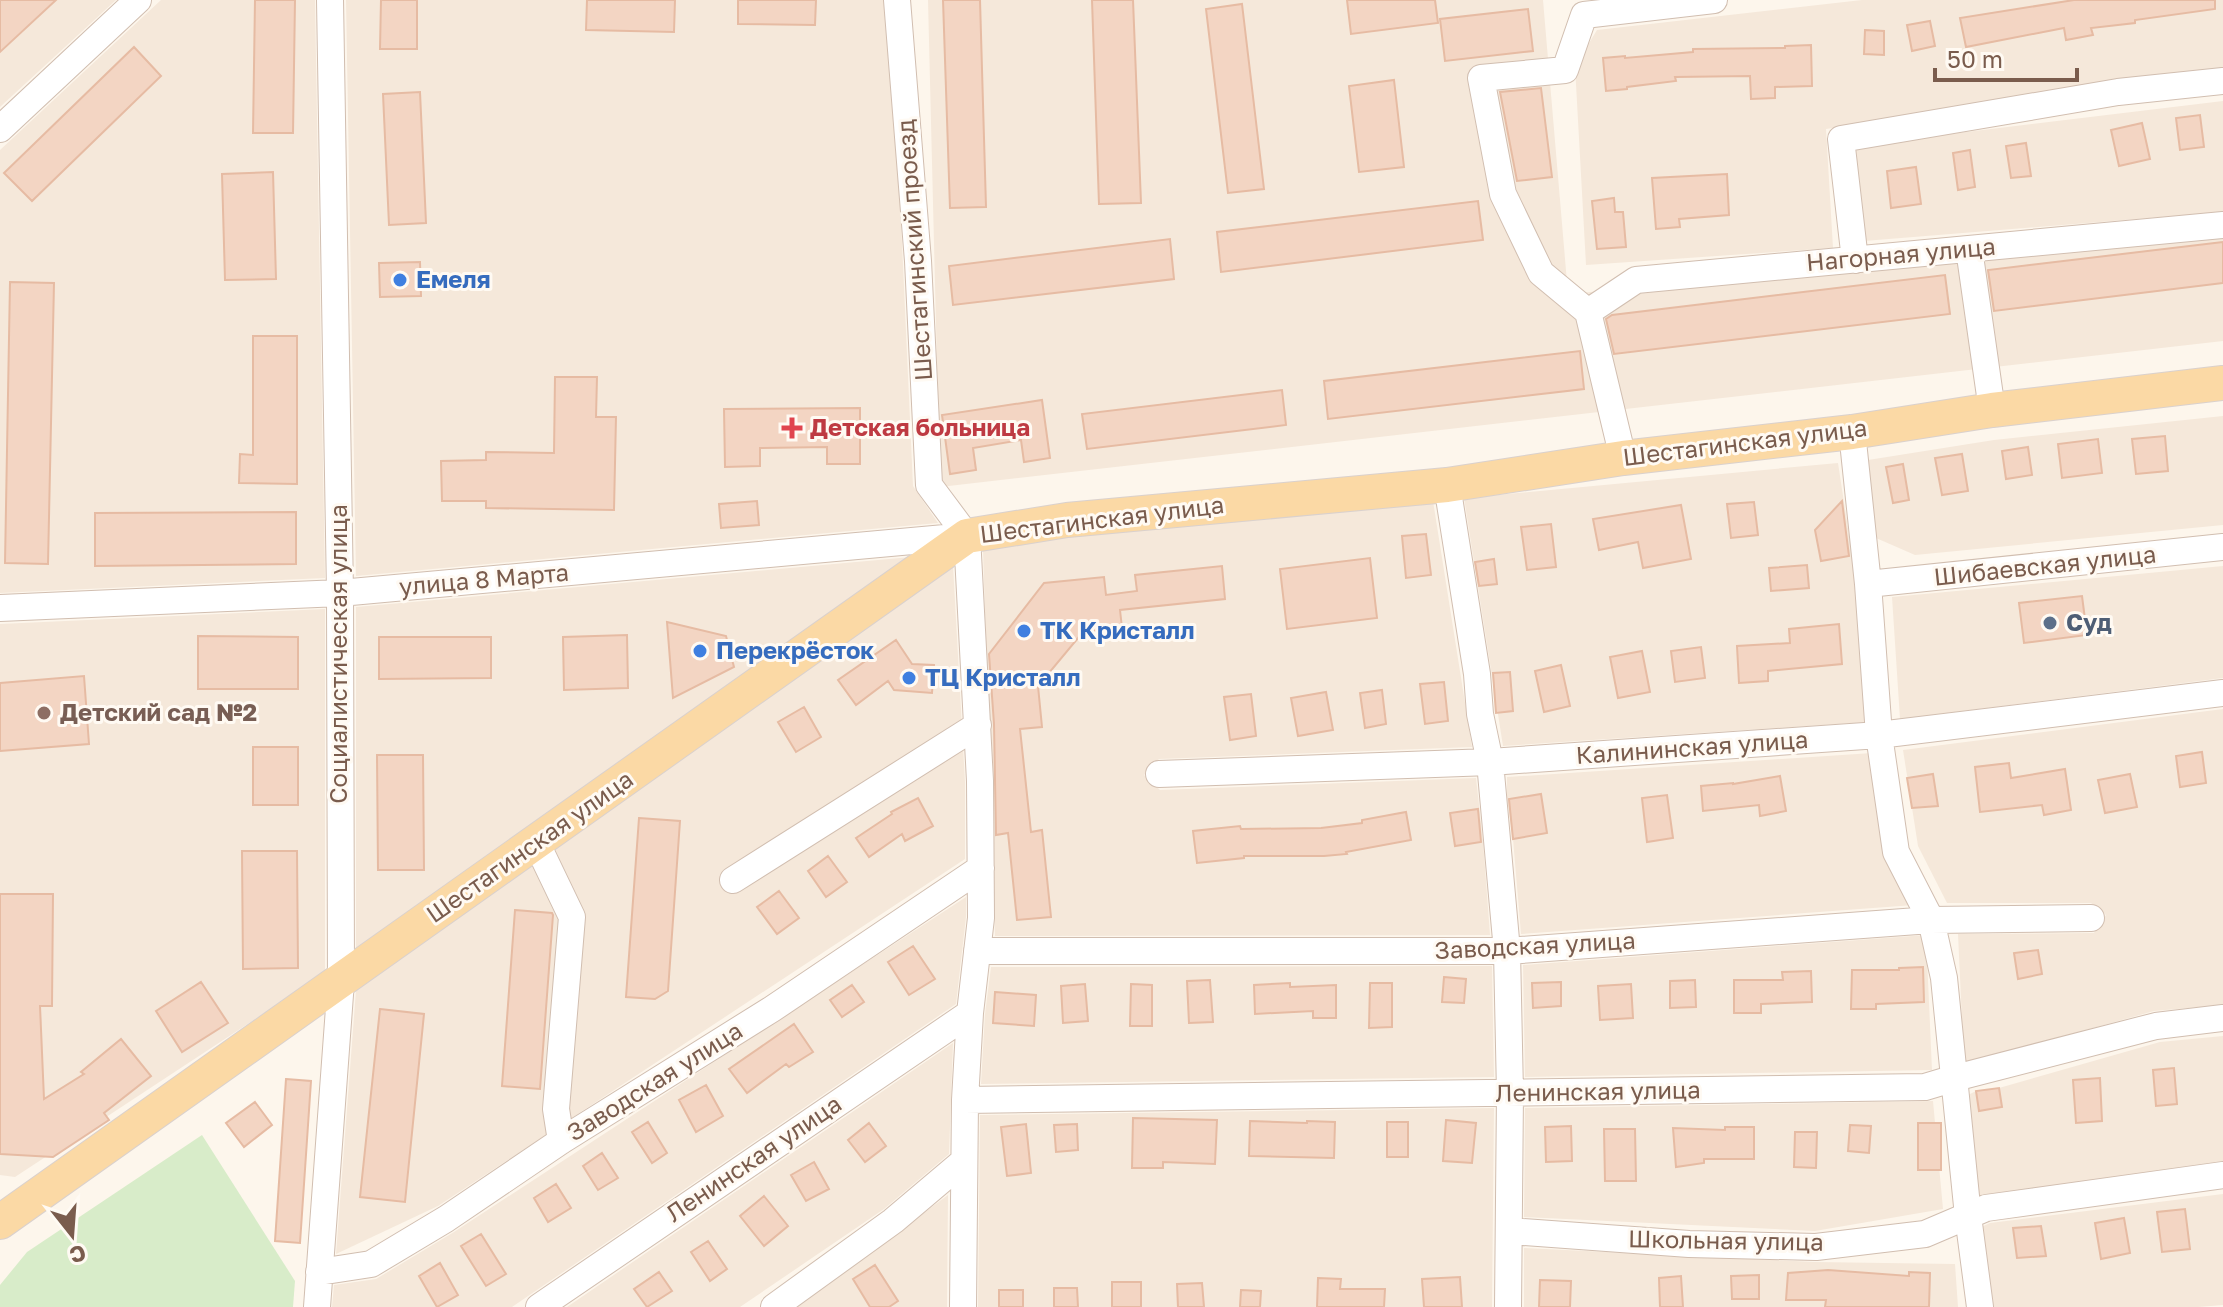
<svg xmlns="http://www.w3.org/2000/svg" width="2223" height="1307" viewBox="0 0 2223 1307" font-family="'Golos Text',sans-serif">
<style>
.residential{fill:#f5e8da}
.green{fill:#d8ecc9}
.building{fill:#f3d5c3;stroke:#e6bba3;stroke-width:2}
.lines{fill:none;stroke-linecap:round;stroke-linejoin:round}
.minor-casing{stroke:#d1beb0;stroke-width:28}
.major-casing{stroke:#dad1cd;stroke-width:36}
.minor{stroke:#fff;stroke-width:26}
.major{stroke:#fbd9a5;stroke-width:34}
.shop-dot{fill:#3f7fe0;stroke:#fffaf3;stroke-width:3}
.health-dot{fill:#e0444e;stroke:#fffaf3;stroke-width:3}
.service-dot{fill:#5c6f8a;stroke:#fffaf3;stroke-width:3}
.education-dot{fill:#8d6e63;stroke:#fffaf3;stroke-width:3}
.labels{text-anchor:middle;stroke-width:6;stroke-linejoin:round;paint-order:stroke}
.street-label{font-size:24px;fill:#7a5c4d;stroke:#fffaf3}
.shop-label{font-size:24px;font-weight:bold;fill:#366cbe;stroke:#fffaf3;text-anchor:start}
.health-label{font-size:24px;font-weight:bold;fill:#be3a42;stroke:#fffaf3;text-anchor:start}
.service-label{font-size:24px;font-weight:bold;fill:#4e5e75;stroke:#fffaf3;text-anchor:start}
.education-label{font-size:24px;font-weight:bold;fill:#785e54;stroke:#fffaf3;text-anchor:start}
</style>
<rect width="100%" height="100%" fill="#fdf6ec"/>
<path class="residential" d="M0,0h116l-116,107z
M161,0h154l10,578 -325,15v-443z
M346,0h545l22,486 25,37 -582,53z
M928,0h615l25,294 655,-59v106l-1283,146z
M1862,0h361v70l-397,59 7,119 -247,17 -11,-199 22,-36z
M2223,101v111l-359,29 -13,-95z
M2223,416v109l-308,30 -39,-17 -8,-78 126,-20z
M1838,463l14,92 17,167 -366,24 -39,-248z
M1433,501l39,246 -313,12 -15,16 16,15 316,-12 7,63 7,94 -495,1 -12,-387 65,-10z
M911,557l-555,394v-344z
M953,565l12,217v77l-527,347 -102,48 20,-264z
M2223,566v112l-323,41 -8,-122z
M325,609v364l-310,204 -15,-2v-551z
M2223,709v296l-69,6 -190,53 -6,-130 136,-1 12,-18 -15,-12h-144l-29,-57 -15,-96z
M1872,753l42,152 -393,29 -8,-95 -6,-40v-22z
M966,897v20l-10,87 -444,303h-180l2,-22 42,-6 78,-47z
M1926,935l6,135 -407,7 -2,-112z
M1492,966l2,111 -513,7 4,-70 6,-47z
M2223,1036v129l-250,31 -9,-99 12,-6 23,-3 161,-46z
M953,1043l-4,111 -65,55 -144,98h-173z
M1933,1101l10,108 -128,22 -291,-14 1,-109z
M1494,1108l-2,199h-514l2,-192z
M2223,1194v111l-25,2h-212l-9,-78 13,-6z
M948,1195l-1,112h-151z
M1524,1248l291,14 140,2 3,43h-434z"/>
<path class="green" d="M202,1135l93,146 -2,26h-293v-22l27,-33z"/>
<path class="building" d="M0,0h56l-56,52z
M255,0h40l-2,133h-40z
M381,0h36v49h-37z
M587,0h88l-1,32 -88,-2z
M738,0h78l-1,25 -77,-1z
M943,0h37l6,207 -36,1z
M1092,0h41l8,203 -42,1z
M1347,0h88l3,23 -87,11z
M2074,0h141v9l-80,11v3l-44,5 2,7 -27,5 -2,-12 -98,19 -6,-29z
M1242,4l22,185 -36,4 -22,-184z
M1528,9l5,42 -88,10 -5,-42z
M1930,21l5,25 -23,5 -5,-26z
M1865,30l19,1v24l-20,-1z
M1811,45l1,41 -37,1v11l-24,1 -1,-23 -75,1 1,4 -49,6v2l-21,2 -3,-33 22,-2v2l68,-6v-3l92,-1v-2z
M134,47l27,29 -129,125 -28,-28z
M1394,80l10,87 -45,5 -10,-86z
M1541,88l11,89 -35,4 -17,-89z
M420,92l6,131 -37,2 -6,-131z
M2200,115l4,32 -24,3 -4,-32z
M2142,123l8,36 -31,7 -8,-36z
M2026,143l5,33 -20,2 -5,-32z
M1970,150l5,37 -17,3 -5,-37z
M1916,167l5,37 -30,4 -4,-37z
M273,172l3,107 -51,1 -3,-106z
M1727,174l2,41 -50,4 1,8 -24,2 -4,-51z
M1614,198l1,14h8l3,35 -29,2 -5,-48z
M1478,201l5,39 -262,32 -4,-40z
M1170,239l4,40 -221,26 -4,-39z
M2223,242v41l-229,28 -6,-41z
M420,262l1,34 -41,1 -1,-34z
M1945,275l5,39 -336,40 -8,-35 6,-4z
M10,282l44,1 -6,281 -43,-1z
M253,336h44v148l-58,-1 1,-29 13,1z
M1580,351l4,38 -256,30 -4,-38z
M555,377h42l-1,40h20l-2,93 -128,-2v-7h-44l-1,-40 45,-1v-8l68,1z
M1282,390l4,35 -199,24 -5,-35z
M1042,400l8,58 -26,4 -3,-22 -48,8 3,22 -26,4 -8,-59z
M860,408v56h-33v-17l-67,1v18l-35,1 -1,-58z
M2165,436l3,35 -32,3 -4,-35z
M2098,439l4,34 -40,5 -4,-34z
M2028,447l4,28 -26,4 -4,-28z
M1962,454l6,37 -26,4 -7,-37z
M1903,464l6,36 -16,3 -7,-36z
M757,501l2,24 -38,3 -2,-24z
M1842,501l7,55 -28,5 -6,-31z
M1754,502l4,33 -27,3 -4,-34z
M1681,505l10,54 -48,9 -5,-26 -39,8 -6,-31z
M296,512v52l-201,2v-53z
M1551,524l5,43 -29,3 -6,-43z
M1426,534l5,41 -25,3 -4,-42z
M1370,558l7,60 -90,11 -7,-60z
M1494,559l3,25 -18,2 -4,-24z
M1807,565l2,23 -38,3 -2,-23z
M1222,566l3,33 -105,11 2,18 -39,4 -45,54 4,41 -22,2 11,103 11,-2 9,87 -34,3 -9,-87 -12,2 -2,-111 -5,-70 55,-71 60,-6 2,18 31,-4 -2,-16z
M2082,596l5,39 -63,8 -5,-40z
M667,622l59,14 8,31 -61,31z
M1839,624l3,40 -74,7v10l-29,2 -2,-37 53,-3 -1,-14z
M627,635l1,53 -64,2 -1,-53z
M198,636l100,1v52h-100z
M379,637h112v41l-112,1z
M896,640l16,24 22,1 -2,28 -38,-3 -6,-9 -32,24 -18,-25z
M1701,647l4,31 -30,4 -4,-31z
M1642,651l8,41 -32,6 -8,-41z
M1561,665l9,41 -26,6 -9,-41z
M1510,672l3,39 -17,2 -3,-40z
M84,676l5,68 -89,7v-68z
M1444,682l4,39 -23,3 -5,-40z
M1382,690l4,34 -21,4 -5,-35z
M1326,692l7,38 -35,6 -7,-38z
M1251,694l5,42 -26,4 -6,-43z
M804,707l17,30 -25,15 -18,-30z
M253,747h45v58h-45z
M2202,752l4,31 -26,4 -4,-31z
M377,755h46l1,115h-46z
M2009,763l2,15 54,-9 6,41 -27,5 -2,-10 -62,7 -5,-45z
M1933,774l5,32 -26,2 -5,-30z
M2130,774l7,33 -32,6 -7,-33z
M1780,776l6,35 -26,5 -1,-11 -56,6 -2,-25 32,-3v1z
M1541,794l6,39 -34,6 -4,-40z
M1667,795l6,43 -26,4 -5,-44z
M918,798l15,28 -28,15 -3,-7 -33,23 -13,-19 36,-24 -1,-2z
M1478,809l3,33 -26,4 -5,-33z
M1406,812l5,28 -65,12 1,2 -23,2h-80v2l-47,5 -4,-32 47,-5 1,3 80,-1 41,-5v-3z
M639,818l41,3 -12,170 -13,8 -29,-2z
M242,851h55l1,117 -55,1z
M828,856l19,26 -21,15 -18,-26z
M779,891l20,27 -22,16 -20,-27z
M0,894h53l-1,112h-12l4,93 40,-25 -3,-2 40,-33 30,37 -47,37 5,7 -56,37 -53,-3z
M515,910l37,3 1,2 -13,174 -38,-3z
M913,946l22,33 -26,16 -21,-33z
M2038,950l4,24 -24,5 -4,-26z
M1923,967l1,35 -48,2v5h-25l1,-39h47v-2z
M1811,971l1,31 -51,2v9h-27v-33h49l-1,-8z
M1444,977l22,2 -2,24 -22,-1z
M1210,980l3,42 -24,1 -2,-42z
M1695,980l1,27 -26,1v-27z
M201,982l27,41 -46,29 -26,-41z
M1561,982v24l-28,2 -1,-25z
M1290,983v4l46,-2v33h-23v-7l-58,3 -1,-29z
M1370,983h22v44l-23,1z
M1085,984l3,37 -25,2 -2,-37z
M1131,984l21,1v41h-22z
M1631,984l2,34 -33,2 -2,-34z
M852,985l12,17 -22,15 -12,-17z
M995,992l41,3 -2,31 -41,-3z
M380,1009l44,5 -19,188 -45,-5z
M794,1024l19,28 -24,15 -3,-3 -39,29 -18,-24z
M2174,1068l3,36 -21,2 -3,-36z
M2100,1078l2,43 -26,2 -3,-43z
M286,1079l25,2 -11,162 -25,-2z
M706,1085l17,31 -27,16 -17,-32z
M1999,1088l3,19 -23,4 -3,-20z
M255,1102l17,23 -28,22 -18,-24z
M1133,1118l84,2 -2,44 -52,-2v6h-31z
M1446,1120l30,3 -4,40 -29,-2z
M1250,1121l57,2v-2l28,1 -1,36 -85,-2z
M648,1122l19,31 -15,10 -20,-31z
M1387,1122h21v35h-21z
M869,1123l17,23 -21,16 -17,-22z
M1918,1123h23v47h-23z
M1026,1124l5,49 -24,3 -6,-49z
M1077,1124l1,26 -22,2 -2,-27z
M1850,1125l21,1 -2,27 -21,-2z
M1571,1126l1,35 -26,1 -1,-35z
M1725,1127h29v32h-50v4l-28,4 -3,-39 52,2z
M1604,1129h31l1,52h-31z
M1795,1132h22l-1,36 -22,-1z
M602,1153l16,25 -20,12 -15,-24z
M814,1162l15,27 -23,12 -15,-26z
M556,1184l15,24 -23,14 -14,-24z
M764,1196l24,30 -24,20 -24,-30z
M2185,1209l5,40 -28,3 -5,-40z
M2124,1218l6,35 -29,6 -6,-36z
M2041,1226l5,30 -29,2 -4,-30z
M481,1234l25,40 -20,12 -25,-40z
M708,1241l19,28 -17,12 -19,-29z
M440,1263l18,32 -21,12 -18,-31z
M875,1265l23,36 -9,6h-19l-17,-28z
M1828,1270l81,6v-4l21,1 -1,34h-104l1,-7h-40l2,-27z
M659,1272l13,19 -25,16 -13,-18z
M1759,1275v24h-27l-1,-23z
M1681,1276l2,31h-23l-1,-29z
M1460,1277l2,30h-38l-2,-28z
M1318,1278l23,1 -1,10h45l-1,18h-67z
M1540,1280l31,1 -1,26h-31z
M1112,1282h29v25h-29z
M1202,1283l2,24h-26l-1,-23z
M1054,1288h23l1,19h-24z
M999,1290h24v17h-24z
M1241,1290l20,1 -1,16h-20z"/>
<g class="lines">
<defs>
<path id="minor" d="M897,0l21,261 11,224 38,51
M0,129l138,-129
M1969,249l23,161
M1855,260l-14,-121 277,-47 105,-11
M1588,312l48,-32 587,-55
M1852,432l16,152 11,151 17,117 35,68 13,58 24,238 12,91
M1623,458l-35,-146 -47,-39 -38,-79 -22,-116 84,-8 19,-55 130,-15
M1447,485l30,189 3,40 10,48 17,189 3,142 -2,214
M1868,584l355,-37
M0,608l340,-15 627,-57
M1159,774l331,-12 389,-27 344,-42
M536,842l36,75 -16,192 5,32
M733,880l245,-155
M977,951h530l424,-31 160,-2
M965,1100l960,-13 30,-9 201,-52 67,-8
M1509,1231l180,13 127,3 109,-13 61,-26 237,-33
M319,1272l52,-8 75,-45 115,-78 211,-132 209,-141
M317,1307l24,-326 -1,-388 -10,-593
M539,1307l431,-294
M774,1307l119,-86 71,-60
M963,1307l2,-207 5,-87 11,-95 -1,-137 -13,-245"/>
<path id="major" d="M0,1222l967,-686 100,-16 380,-35 176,-27 229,-26 140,-22 231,-27"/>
</defs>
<use href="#minor" class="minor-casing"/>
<use href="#major" class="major-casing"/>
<use href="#minor" class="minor"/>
<use href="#major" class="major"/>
</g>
<g class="shop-dot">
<circle cx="400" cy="280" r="8"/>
<circle cx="1024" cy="631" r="8"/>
<circle cx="700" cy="651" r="8"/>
<circle cx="909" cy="678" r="8"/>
</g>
<path class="health-dot" d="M788 416h8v8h8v8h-8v8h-8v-8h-8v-8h8z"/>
<circle class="service-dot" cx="2050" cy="623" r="8"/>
<circle class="education-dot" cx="44" cy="713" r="8"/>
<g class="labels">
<g class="street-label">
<text transform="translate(915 250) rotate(-94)" y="8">Шестагинский проезд</text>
<text transform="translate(1901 255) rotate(-5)" y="8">Нагорная улица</text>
<text transform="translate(1745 443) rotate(-7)" y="8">Шестагинская улица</text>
<text transform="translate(1102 520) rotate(-7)" y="8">Шестагинская улица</text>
<text transform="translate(2045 566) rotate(-6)" y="8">Шибаевская улица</text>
<text transform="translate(484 580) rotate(-5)" y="8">улица 8 Марта</text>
<text transform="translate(339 654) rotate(-90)" y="8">Социалистическая улица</text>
<text transform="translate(1692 748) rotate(-4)" y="8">Калининская улица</text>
<text transform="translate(530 847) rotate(-35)" y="8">Шестагинская улица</text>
<text transform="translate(1535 946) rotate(-3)" y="8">Заводская улица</text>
<text transform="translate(655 1082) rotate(-32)" y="8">Заводская улица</text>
<text transform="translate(1598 1092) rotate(-1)" y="8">Ленинская улица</text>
<text transform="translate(754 1159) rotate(-34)" y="8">Ленинская улица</text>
<text transform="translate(1726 1241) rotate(1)" y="8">Школьная улица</text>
</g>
<g class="shop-label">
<text x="416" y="288">Емеля</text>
<text x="1040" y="639">ТК Кристалл</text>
<text x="716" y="659">Перекрёсток</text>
<text x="925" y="686">ТЦ Кристалл</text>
</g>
<g class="health-label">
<text x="810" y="436">Детская больница</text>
</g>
<g class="service-label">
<text x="2066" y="631">Суд</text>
</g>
<g class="education-label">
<text x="60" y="721">Детский сад №2</text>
</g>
</g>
<g transform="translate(72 1235) rotate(163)" stroke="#fffaf3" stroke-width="6" paint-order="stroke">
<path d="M0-6L14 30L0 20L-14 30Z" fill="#7a5c4d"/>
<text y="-12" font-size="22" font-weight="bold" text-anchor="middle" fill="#7a5c4d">С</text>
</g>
<path d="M1935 68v12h142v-12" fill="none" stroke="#7a5c4d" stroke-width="4"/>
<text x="1947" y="68" font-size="24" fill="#7a5c4d" stroke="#fffaf3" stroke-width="6" paint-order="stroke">50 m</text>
</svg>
